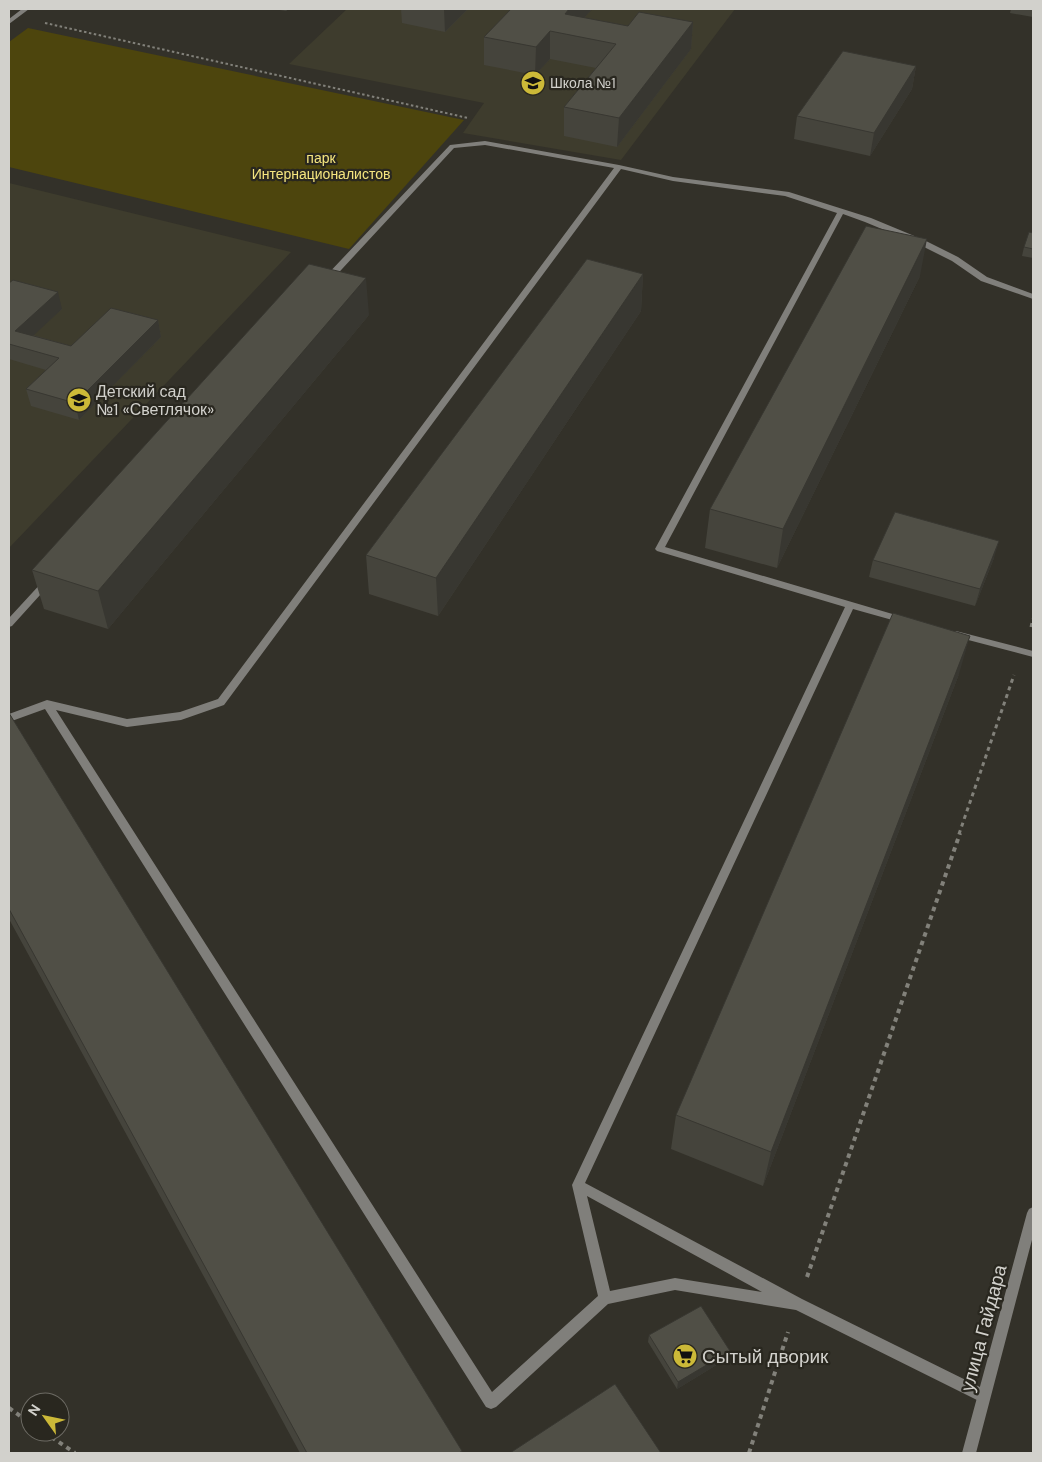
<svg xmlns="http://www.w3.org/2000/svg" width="1042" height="1462" viewBox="0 0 1042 1462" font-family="'DM Sans',sans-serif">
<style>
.built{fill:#3e3c2d}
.green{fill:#4d450d}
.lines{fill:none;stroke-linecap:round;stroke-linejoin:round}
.path-far2{stroke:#82817a;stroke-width:2;stroke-dasharray:2.5 2.5;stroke-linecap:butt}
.path-far1{stroke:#82817a;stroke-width:3;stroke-dasharray:4 4;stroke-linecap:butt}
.path{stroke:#82817a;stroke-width:4;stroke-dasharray:4.5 4.5;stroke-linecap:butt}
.service{fill:#807f7b;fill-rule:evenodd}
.minor{fill:#807f7b;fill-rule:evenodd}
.wall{fill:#45443c}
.shaded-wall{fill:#383731}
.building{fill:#504f46;stroke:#383731}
.labels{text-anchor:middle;stroke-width:4.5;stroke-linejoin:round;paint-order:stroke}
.far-poi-label{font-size:14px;fill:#d2d1cc;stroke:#29271f;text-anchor:start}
.far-park-label{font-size:14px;fill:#f5e57f;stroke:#29271f}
.poi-label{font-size:16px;fill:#d2d1cc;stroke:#29271f;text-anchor:start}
.near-street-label{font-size:19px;fill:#d2d1cc;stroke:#29271f}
.near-poi-label{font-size:19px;fill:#d2d1cc;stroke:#29271f;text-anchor:start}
</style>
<rect width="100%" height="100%" fill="#333129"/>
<path class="built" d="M347,9h388l-114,151 -158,-27 21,-30 -195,-39z
M9,183l282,69 -282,296z"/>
<path class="green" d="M28,28l436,92 -115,129 -340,-82v-125z"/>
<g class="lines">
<path class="path-far2" d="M45,23l423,95"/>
<path class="path-far1" d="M1031,627l2,-8
M959,834l55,-159"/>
<path class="path" d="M807,1277l153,-444
M9,1408l21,15
M44,1432l31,21
M749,1453l39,-121"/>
<path class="service" d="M485,141l134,24 54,12 116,15 82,26 53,22 34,17 29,20 46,17v5l-52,-18 -29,-20 -34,-17 -53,-22 -22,-8 -178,333 241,71 2,2 -5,3 -50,-14 -268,574 217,116 186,92 2,5 -2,5 -5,2 -187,-93 -121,-20 -67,14 -112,103 -5,2 -5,-2 -441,-698 -36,13v-8l38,-14 80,19 53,-7 38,-13 396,-531 -129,-23 -31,3 -124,134h-6v-4l126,-133zM621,169l52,12 112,15 52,17 -182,336 2,2 188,56 -273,578 26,111 -106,96 -436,-682 71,17 54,-7 43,-15zM587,1196l175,96 -87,-14 -65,13z
M47,579l3,1 2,2 -2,2 -38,42 -3,1v-9l35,-38z
M956,631l77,20v6l-80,-21 -2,-2 2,-2z"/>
<path class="minor" d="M22,9h7l-20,15v-5z
M1033,1207v29l-57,217h-14l65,-240 2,-4z"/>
</g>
<path class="wall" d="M273,9h16l-3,2z
M401,9h67l-23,23 -43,-9z
M511,9h81l-8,9 44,8 65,-4 -2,27 -74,98 -53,-11v-29l32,-39 -46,-9 -15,16 -51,-10v-28z
M1011,9h22v8l-23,-4z
M916,66l-4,23 -42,67 -76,-17 3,-23z
M1033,233v25l-11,-2 2,-9z
M643,274l-2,37 -203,305 -69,-22 -3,-39z
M920,276l-143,292 -72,-20 5,-39z
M9,283l53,26 -29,26 38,11 87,-26 3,17 -82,83 -48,-14 -5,-17 20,-19 -37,-11z
M369,315l-261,314 -64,-20 -12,-39z
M994,558l-19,48 -106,-29 4,-17z
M959,674l-196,512 -92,-37 5,-34z
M9,713l454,740h-163l-291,-534z
M649,1335l79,23 -51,31 -29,-47z"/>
<path class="shaded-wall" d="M444,9h24l-23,23z
M569,9h23l-23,26 -4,-21z
M693,22l-2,27 -74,98 2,-29z
M550,31v28l-15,16 1,-28z
M916,66l-4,23 -42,67 4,-23z
M927,239l-7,37 -143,292 6,-39z
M643,274l-2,37 -203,305 -2,-38z
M366,278l3,37 -261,314 -10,-38z
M58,292l4,17 -41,38 -6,-16z
M158,320l3,17 -82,83 -4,-17z
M999,541l-5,17 -19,48 5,-17z
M970,636l-11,38 -196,512 8,-34z
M730,1351l-2,7 -51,31 1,-7z"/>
<path class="building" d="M511,9h58l-4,5 63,12 11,-14 54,10 -74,96 -55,-11 52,-63 -66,-13 -14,16 -52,-10z
M843,51l73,15 -42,67 -77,-17z
M866,226l61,13 -144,290 -73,-20z
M1029,232l4,1v16l-9,-2z
M587,259l56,15 -207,304 -70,-23z
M309,264l57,14 -268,313 -66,-21z
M13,280l45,12 -43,39 56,15 40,-38 47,12 -83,83 -49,-14 33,-31 -50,-14v-61z
M895,512l104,29 -19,48 -107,-29z
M893,613l77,23 -199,516 -95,-37z
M9,713l453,738 -3,2h-152l-298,-544z
M701,1306l29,45 -52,31 -29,-47z
M615,1384l46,69h-151z"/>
<defs>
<symbol id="school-disc" viewBox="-11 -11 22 22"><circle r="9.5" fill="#ccb938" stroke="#29271f"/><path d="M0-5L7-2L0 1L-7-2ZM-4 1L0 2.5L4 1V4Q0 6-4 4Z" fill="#111"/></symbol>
<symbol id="supermarket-disc" viewBox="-11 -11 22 22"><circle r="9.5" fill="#ccb938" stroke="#29271f"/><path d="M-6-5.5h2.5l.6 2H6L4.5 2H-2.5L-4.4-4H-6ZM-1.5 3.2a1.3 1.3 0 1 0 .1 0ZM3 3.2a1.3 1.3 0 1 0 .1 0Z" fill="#111"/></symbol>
</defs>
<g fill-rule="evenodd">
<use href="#school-disc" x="519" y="69" width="28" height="28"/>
<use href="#school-disc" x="65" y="386" width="28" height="28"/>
<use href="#supermarket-disc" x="671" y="1342" width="28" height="28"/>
</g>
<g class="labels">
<g class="far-poi-label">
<text x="550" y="88">Школа №1</text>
</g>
<g class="far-park-label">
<text x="321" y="163">парк<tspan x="321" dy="16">Интернационалистов</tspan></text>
</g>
<g class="poi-label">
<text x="96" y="397">Детский сад<tspan x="96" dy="18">№1 «Светлячок»</tspan></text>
</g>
<g class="near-street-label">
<text transform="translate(983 1328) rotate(-75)" y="7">улица Гайдара</text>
</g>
<g class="near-poi-label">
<text x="702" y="1363">Сытый дворик</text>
</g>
</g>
<rect width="1042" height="1462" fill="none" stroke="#d2d1cc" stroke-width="20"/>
<g transform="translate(45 1417) rotate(303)"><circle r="24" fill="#29271f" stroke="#6d6b64"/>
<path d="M0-4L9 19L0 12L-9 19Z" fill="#ccb938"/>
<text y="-8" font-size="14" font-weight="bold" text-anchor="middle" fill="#d2d1cc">N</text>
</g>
</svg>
